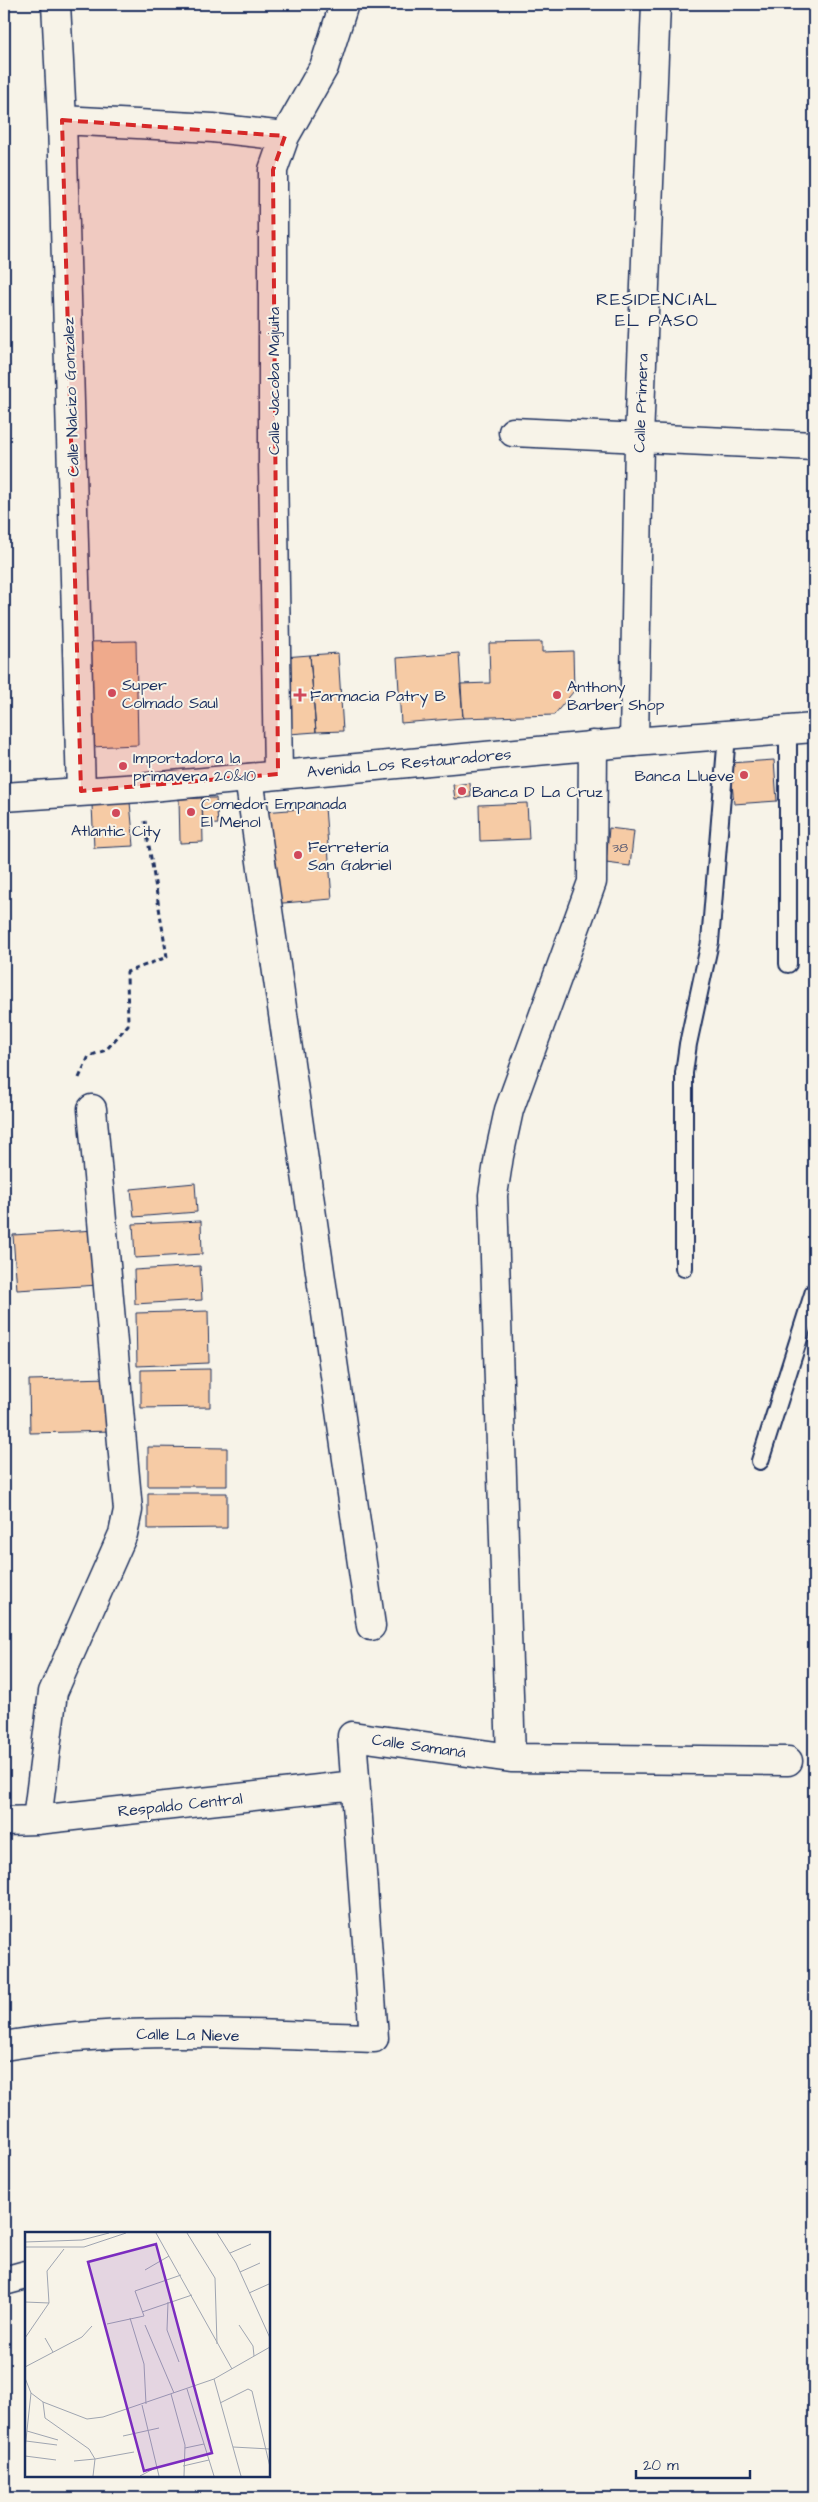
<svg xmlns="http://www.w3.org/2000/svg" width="818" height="2502" viewBox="0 0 818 2502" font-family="'Architects Daughter',sans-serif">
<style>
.building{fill:#f6cba5;stroke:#1b2f5e}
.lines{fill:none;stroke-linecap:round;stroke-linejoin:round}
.service-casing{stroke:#1b2f5e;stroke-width:20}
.minor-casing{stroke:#1b2f5e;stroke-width:31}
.tertiary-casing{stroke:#1b2f5e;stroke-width:31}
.path{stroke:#1b2f5e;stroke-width:3;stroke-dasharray:5 4;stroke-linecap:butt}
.service{stroke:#f7f3e8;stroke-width:16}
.minor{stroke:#f7f3e8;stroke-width:28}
.tertiary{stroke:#f7f3e8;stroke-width:28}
.marked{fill:#d62828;fill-opacity:0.2;stroke:#d62828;stroke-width:4;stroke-dasharray:10 6;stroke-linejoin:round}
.poi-dot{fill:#d1495b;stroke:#f7f3e8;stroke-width:2}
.labels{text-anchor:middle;stroke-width:4;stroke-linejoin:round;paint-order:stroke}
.number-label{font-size:14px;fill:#525670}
.street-label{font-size:16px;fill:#1b2f5e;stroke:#f7f3e8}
.poi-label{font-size:16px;fill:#1b2f5e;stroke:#f7f3e8;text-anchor:start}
.neighbourhood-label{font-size:18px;letter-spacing:1px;fill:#1b2f5e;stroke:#f7f3e8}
.inset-road{fill:none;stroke:#9fa5b1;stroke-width:1}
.view{fill:#7b2cbf;fill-opacity:0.15;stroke:#7b2cbf;stroke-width:2.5}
.inset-edge{fill:none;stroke:#1b2f5e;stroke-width:2.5}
</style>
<rect width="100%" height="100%" fill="#f7f3e8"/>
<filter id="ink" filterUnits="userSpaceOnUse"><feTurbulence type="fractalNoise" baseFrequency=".02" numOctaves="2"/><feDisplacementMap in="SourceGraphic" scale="10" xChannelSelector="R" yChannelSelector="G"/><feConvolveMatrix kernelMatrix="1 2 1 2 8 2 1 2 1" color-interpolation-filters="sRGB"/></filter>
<g filter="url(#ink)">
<path class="building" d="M813,483h1v53z
M136,641l2,104 -49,2 -3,-105z
M542,642v10l31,-1 1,40 -20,24 -91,3 -3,-34 30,-1 -1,-40z
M338,653l5,78 -27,1 -6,-77z
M459,653l4,65 -62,5 -4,-65z
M310,655l6,77 -27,2 -5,-77z
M774,760l3,41 -43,3 -4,-41z
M470,783l1,14 -16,2 -2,-14z
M202,798h14l2,26 -15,1z
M202,798l1,44 -23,1 -1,-44z
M130,802l4,44 -40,2 -2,-43z
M527,803l2,36 -49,2 -1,-36z
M325,807l7,92 -61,5 -7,-92z
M609,828l25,3 -4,35 -24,-3z
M195,1183l2,29 -63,5 -3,-28z
M201,1221l1,33 -67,4 -2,-34z
M95,1230l4,55 -82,5 -4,-55z
M200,1266l2,34 -67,4 -1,-34z
M208,1311l1,52 -72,3 -1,-53z
M210,1369v38l-69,1v-38z
M111,1378l2,53 -83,2 -1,-53z
M148,1447l79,1v38h-79z
M148,1493h79v35l-79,1z"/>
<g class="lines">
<defs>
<path id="service" d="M788,964v-233
M684,1268v-195l4,-29 22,-102 17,-207
M760,1461l54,-170"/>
<path id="minor" d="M56,4l6,116 19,671
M62,120l151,8 72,8
M513,432l301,14
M634,742l5,-303 17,-435
M278,774l-5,-312v-292l12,-34 39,-69 20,-63
M249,778l122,848
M511,1758l-18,-563 6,-39 10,-46 83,-228 1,-137
M37,1820l16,-128 70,-158 5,-24 -36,-401
M4,1821l33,-1 318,-35
M4,2046c122,-21 247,-11 370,-8l-22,-302 159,22 277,3
M4,2281l22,-6"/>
<path id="tertiary" d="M4,797l136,-9 494,-46 180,-14"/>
</defs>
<use href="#service" class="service-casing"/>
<use href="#minor" class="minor-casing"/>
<use href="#tertiary" class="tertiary-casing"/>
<path class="path" d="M79,1078l10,-22 17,-6 22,-25 -1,-53 40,-15 -22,-136"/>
<use href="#service" class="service"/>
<use href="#minor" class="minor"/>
<use href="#tertiary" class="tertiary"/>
</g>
</g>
<path class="marked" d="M62,120l223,16 -12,34 5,604 -197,17z"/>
<g class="poi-dot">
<circle cx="112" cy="693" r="5"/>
<path d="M297.5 687.5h5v5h5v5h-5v5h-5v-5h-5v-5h5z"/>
<circle cx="557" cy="695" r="5"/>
<circle cx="123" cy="766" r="5"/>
<circle cx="744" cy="775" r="5"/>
<circle cx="462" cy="791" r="5"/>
<circle cx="191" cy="812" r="5"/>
<circle cx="116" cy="813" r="5"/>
<circle cx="298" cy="855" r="5"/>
</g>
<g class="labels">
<g class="number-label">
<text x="620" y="852">38</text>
</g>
<g class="street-label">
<text transform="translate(273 381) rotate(-90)" y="6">Calle Jacoba Majuita</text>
<text transform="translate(70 397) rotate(-92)" y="6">Calle Nalcizo Gonzalez</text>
<text transform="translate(640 403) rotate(-88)" y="6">Calle Primera</text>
<text transform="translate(409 762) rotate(-5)" y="6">Avenida Los Restauradores</text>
<text transform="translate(419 1745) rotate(8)" y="6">Calle Samaná</text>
<text transform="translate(180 1804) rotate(-6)" y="6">Respaldo Central</text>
<text transform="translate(188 2034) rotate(1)" y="6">Calle La Nieve</text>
</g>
<g class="poi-label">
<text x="122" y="690">Super<tspan x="122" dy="18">Colmado Saul</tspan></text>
<text x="567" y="692">Anthony<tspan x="567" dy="18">Barber Shop</tspan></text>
<text x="310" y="701">Farmacia Patry B</text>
<text x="133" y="763">Importadora la<tspan x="133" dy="18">primavera 20&amp;10</tspan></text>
<text x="734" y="781" text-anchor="end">Banca Llueve</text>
<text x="472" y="797">Banca D La Cruz</text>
<text x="201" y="809">Comedor Empanada<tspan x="201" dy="18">El Menol</tspan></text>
<text x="116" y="836" text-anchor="middle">Atlantic City</text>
<text x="308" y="852">Ferretería<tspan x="308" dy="18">San Gabriel</tspan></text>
</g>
<g class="neighbourhood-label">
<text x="657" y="305">RESIDENCIAL<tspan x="657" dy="21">EL PASO</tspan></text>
</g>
</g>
<g transform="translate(25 2232)">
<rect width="245" height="245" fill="#f7f3e8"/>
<path class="inset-road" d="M131,1l76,136M162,1l28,45 2,66M192,1l19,30 34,75M0,10l57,-2 27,-7M0,15h59l42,-14M205,21l21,-9M120,38l24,-14M215,40l20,-9M224,61l20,-9M0,70l24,1M143,70l-1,28 12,32M117,80l50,-17M105,86l14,46 2,40M82,92l37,-8 -9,-25 46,-16M120,93l29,68M214,93l14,21 1,10M0,106l24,-35 -2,-32 17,-22M20,106l8,14M0,135l57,-30 10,-11M0,146l6,15 12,9 44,17 16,-2 111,-38 56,-32M189,147l27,97M162,157l27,87M146,162l14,51 -1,31M18,170l2,16 44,31 6,10 39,-7M195,171l28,-14 4,2 18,76M117,173l17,71M2,199l31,9M98,204l36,-8M1,209l31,4M208,215l37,2M160,216l19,-4M0,217l6,-56M0,224l31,4M49,229l21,-2 -2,17M158,234l26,-6M115,244l17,-9"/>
<path class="view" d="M131,12l56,209 -68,18 -56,-209z"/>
<rect width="245" height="245" class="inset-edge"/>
</g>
<rect width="818" height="2502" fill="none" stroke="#f7f3e8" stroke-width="20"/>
<rect x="10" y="10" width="798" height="2482" fill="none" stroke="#1b2f5e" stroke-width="2" filter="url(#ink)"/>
<path d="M636 2470v8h114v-8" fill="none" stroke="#1b2f5e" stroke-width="2.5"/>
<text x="643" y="2470" font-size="15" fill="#1b2f5e" stroke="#f7f3e8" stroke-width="4" paint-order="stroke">20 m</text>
</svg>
